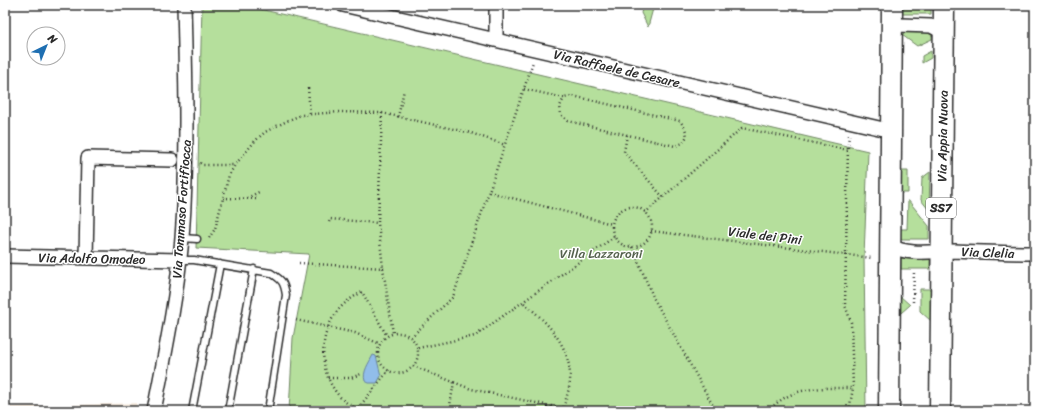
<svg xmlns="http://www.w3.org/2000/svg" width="1040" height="416" viewBox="0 0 1040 416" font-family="Sriracha,sans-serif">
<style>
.built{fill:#f5eade}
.green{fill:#b5df9c;stroke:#708564}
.water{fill:#91bdea;stroke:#68839e}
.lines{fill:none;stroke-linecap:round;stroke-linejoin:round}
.lane-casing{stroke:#2b2b2b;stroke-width:9}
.street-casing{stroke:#2b2b2b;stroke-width:16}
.primary-casing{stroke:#2b2b2b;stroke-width:23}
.path{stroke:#2b2b2b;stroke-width:2.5;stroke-dasharray:1 3;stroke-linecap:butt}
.lane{stroke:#fff;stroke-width:6}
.street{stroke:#fff;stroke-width:13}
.primary{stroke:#fff;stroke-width:20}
.labels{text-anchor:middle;stroke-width:3;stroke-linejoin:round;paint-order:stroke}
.shield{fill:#fff;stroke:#6b6b6b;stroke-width:1}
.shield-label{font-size:12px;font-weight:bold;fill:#2b2b2b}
.street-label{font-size:13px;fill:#2b2b2b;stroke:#fff}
.park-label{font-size:13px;fill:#54614d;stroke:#fff}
</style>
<rect width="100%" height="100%" fill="#fff"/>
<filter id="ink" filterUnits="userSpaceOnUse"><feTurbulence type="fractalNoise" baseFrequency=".025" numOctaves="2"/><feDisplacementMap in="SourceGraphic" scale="8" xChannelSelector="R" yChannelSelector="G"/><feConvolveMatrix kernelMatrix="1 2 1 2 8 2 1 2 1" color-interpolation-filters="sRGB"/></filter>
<g filter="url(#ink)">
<path class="built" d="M137,403l-2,8h-130v-4z"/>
<path class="green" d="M202,5h40l626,146 -4,106 2,154h-577l4,-73 16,-84 -113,-6z
M643,5h11l-6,22 -7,-14z
M900,5h31v9h-31z
M902,32h29l1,1v6l-15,7 -15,-11z
M931,51v7l-9,5v-7z
M900,171h8v22h-8z
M930,172l-1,38 -8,-10 1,-22z
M908,200l21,26v13h-27l-3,-2v-8h8z
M901,258h29v11h-29z
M920,289h11v32l-11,-10z
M900,296l10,9 -9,8z"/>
<path class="water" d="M373,355l3,1 5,20 -4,7h-8l-4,-2c-3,-9 4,-18 8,-26z"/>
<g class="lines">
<defs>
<path id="lane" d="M182,238l15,1
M179,260h15l77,13c11,7 13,9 15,22l-18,116
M192,411l28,-147
M228,411l26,-142"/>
<path id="street" d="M343,5l549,126
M496,5v35
M891,33l5,-5 5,-3 30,1 6,3 6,6
M891,246c18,10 43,5 64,5 26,1 53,2 80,2
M5,256l174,4
M86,258l2,-100 84,2
M154,411c11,-57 23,-115 28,-173 6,-78 4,-156 2,-233"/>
<path id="primary" d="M889,411l3,-406
M940,411l4,-406"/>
</defs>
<use href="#lane" class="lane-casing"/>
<use href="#street" class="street-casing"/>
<use href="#primary" class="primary-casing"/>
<path class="path" d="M308,88l2,26
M524,89l40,9 -4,8 1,9 7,6 107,25 8,-3 4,-7 -2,-8 -5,-7 -107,-25 -9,2
M382,113l-4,110 5,45
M398,117l6,-27
M627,135l-3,17 39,45
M849,135l-1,10 -3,160 6,17 2,66 -4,23
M200,163l3,2h32
M489,192l123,32
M223,198l35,1
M247,198l12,-6
M612 227a20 20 0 1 1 40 0a20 20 0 1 1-40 0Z
M645,213l97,-85 106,22
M329,222l1,-3 48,4
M651,231l221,27
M209,238l6,-9 14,-54 6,-10 20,-24 10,-9 24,-12 12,-5 38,-3 43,1 89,20 34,12
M632,247l22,52 62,112
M299,263l84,5 10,65
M913,302l1,-30
M524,303c23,19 45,41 46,72 1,11 -4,23 -7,34
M296,320l59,13 25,11
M378 353a20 20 0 1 1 40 0a20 20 0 1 1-40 0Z
M411,337l42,-40 80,-235
M418,348l57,-12 139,-99
M413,366l58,23 103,22
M328,378h23l10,-4
M357,409c-5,-3 -11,-6 -15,-10 -25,-25 -25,-68 0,-93 6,-6 13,-10 20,-14l25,44
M356,411l33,-41
M449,411l5,-29
M546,411l1,-6
M768,411c25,-26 52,-23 85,-23"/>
<use href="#lane" class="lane"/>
<use href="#street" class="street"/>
<use href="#primary" class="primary"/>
</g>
</g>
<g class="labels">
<rect class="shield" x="926" y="198" width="30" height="20" rx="3"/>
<g class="shield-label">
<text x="941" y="212">SS7</text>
</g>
<g class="street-label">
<text transform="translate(617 68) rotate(13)" y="5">Via Raffaele de Cesare</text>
<text transform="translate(942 136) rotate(-89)" y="5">Via Appia Nuova</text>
<text transform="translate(181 209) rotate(-86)" y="5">Via Tommaso Fortifiocca</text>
<text transform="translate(765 235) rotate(7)" y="5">Viale dei Pini</text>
<text transform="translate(988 252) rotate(2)" y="5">Via Clelia</text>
<text transform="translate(92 258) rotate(1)" y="5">Via Adolfo Omodeo</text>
</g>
<g class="park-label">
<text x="601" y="258">Villa Lazzaroni</text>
</g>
</g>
<rect width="1040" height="416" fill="none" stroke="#fff" stroke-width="20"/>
<rect x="10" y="10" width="1020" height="396" fill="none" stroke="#2b2b2b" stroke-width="1.5" filter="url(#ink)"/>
<g transform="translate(46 46) rotate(43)"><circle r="19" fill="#ffffff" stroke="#aaaaaa"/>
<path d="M0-3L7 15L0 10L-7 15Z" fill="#1f6fb2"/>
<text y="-6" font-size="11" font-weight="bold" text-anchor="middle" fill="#2b2b2b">N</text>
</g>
</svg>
